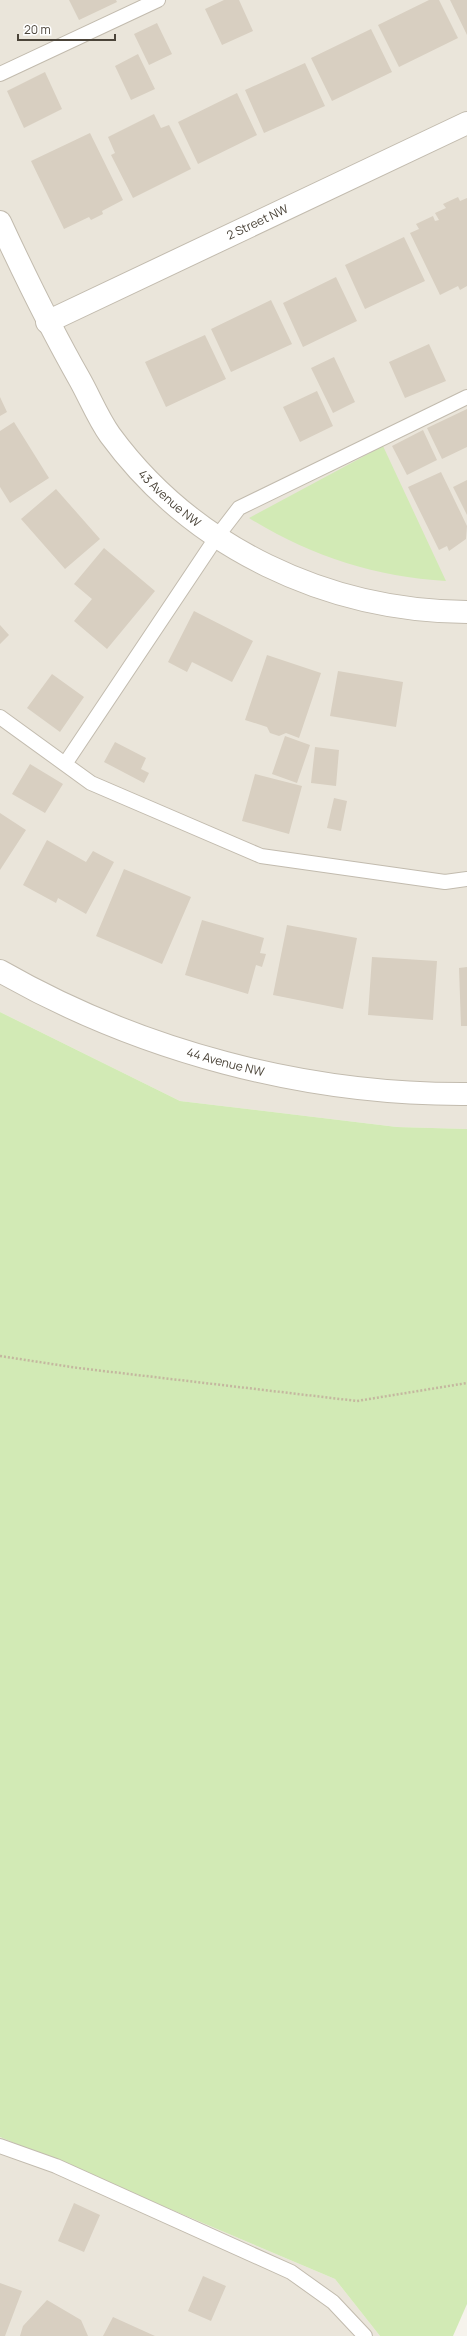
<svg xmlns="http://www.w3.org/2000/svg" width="467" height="2336" viewBox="0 0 467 2336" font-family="Manrope,sans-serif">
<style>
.residential{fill:#eae5da}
.green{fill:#d2eab5}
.building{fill:#d8cfc1}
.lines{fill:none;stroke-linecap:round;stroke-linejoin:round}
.lane-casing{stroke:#c2bbae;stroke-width:16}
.street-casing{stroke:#c2bbae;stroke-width:24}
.path{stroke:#c4b79f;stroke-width:2.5;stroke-dasharray:2 2;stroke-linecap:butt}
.lane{stroke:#fff;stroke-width:14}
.street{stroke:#fff;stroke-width:22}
.labels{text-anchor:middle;stroke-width:3;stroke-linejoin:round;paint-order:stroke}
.street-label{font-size:12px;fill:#4b4439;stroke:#fff}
</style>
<rect width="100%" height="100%" fill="#f6f3ec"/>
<path class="residential" d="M0,0h467v1129l-70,-2 -217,-26 -180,-89z
M0,2137l335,142 45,57h-380z"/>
<path class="green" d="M383,446l63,135c-71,-4 -136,-25 -197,-63z
M0,1012l180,89 217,26 70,2v1175l-14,32h-73l-45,-57 -335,-142z"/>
<path class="building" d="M69,0h47l1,2 -38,18z
M224,0h15l14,31 -31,14 -17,-36z
M429,0h10l19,38 -59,29 -21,-42z
M450,0h17v35z
M157,23l15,31 -23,11 -15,-31z
M371,29l21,43 -60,29 -21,-43z
M138,54l17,35 -24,11 -16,-34z
M305,63l20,43 -61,27 -19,-43z
M45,72l17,37 -38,19 -17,-37z
M237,93l20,42 -59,29 -20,-42z
M154,114l7,14 8,-3 22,44 -58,29 -22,-43 4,-2 -7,-16z
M90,133l33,67 -21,11 1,3 -12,6 -2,-3 -25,12 -33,-68z
M458,197l2,4 7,-3v88l-7,4 -2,-4 -18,9 -30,-62 9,-4 -3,-5 17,-8 2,5 4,-1 -4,-7 11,-5 -3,-4z
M404,237l21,44 -60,28 -20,-44z
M336,277l21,44 -54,26 -20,-44z
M271,300l21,44 -61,28 -20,-43z
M205,335l21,44 -60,28 -21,-45z
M429,344l17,37 -41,17 -16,-36z
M334,357l21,45 -22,11 -22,-45z
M317,391l16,35 -33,16 -17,-35z
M0,397l7,15 -7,4z
M467,409v38l-25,12 -15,-31z
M14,422l35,56 -39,25 -10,-16v-56z
M423,430l14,30 -30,15 -15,-29z
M441,472l26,54 -1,13 -17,12 -2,-5 -8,4 -31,-63z
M467,480v35l-14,-28z
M56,489l44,50 -35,30 -44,-50z
M104,548l51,43 -48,58 -33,-28 18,-22 -18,-15z
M194,611l59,30 -21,41 -40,-20 -5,10 -19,-10z
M0,625l9,10 -9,9z
M267,655l54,18 -22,65 -13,-5 -7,3 -9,-3 -3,-6 -22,-7z
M338,671l65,11 -7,45 -66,-11z
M52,674l32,23 -24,35 -33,-24z
M285,736l25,9 -13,38 -25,-9z
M115,742l31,16 -5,11 8,4 -5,10 -40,-21z
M315,747l24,3 -3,36 -25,-3z
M30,764l33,20 -18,29 -33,-19z
M255,774l47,12 -13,48 -47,-13z
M334,798l13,3 -6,30 -14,-3z
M0,813l26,17 -26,40z
M47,840l39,22 7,-11 21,11 -28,52 -28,-16 -2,5 -33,-18z
M124,869l67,28 -29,67 -66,-28z
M202,920l62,18 -4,15 6,1 -4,13 -6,-2 -8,29 -63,-19z
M287,925l70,13 -14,71 -70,-14z
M372,957l65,4 -4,59 -65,-5z
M467,967v59h-6l-2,-58z
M74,2203l26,12 -16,37 -26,-11z
M203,2276l23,10 -15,35 -23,-10z
M0,2283l22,8 -17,45h-5z
M47,2300l34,20 7,16h-68l3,-10z
M113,2317l42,19h-52z"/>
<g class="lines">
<defs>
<path id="lane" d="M0,74l158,-74
M0,717l91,66 170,73 184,26 22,-3
M65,764l151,-226 23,-30 228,-111
M0,2146l56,20 235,106 42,30 32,34"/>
<g id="street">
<path id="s1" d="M0,222c25,54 51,107 80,158 10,18 18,38 30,55 83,113 217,176 357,177"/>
<path id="s2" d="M47,322l420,-199"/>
<path id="s3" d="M0,971c140,80 305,124 467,123"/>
</g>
</defs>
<use href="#lane" class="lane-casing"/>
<use href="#street" class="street-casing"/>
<path class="path" d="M0,1356l78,12 279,33 110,-18"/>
<use href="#lane" class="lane"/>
<use href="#street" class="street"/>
</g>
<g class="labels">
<g class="street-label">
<text dy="4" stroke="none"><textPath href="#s2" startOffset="233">2 Street NW</textPath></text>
<text dy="4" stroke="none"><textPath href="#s1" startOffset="327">43 Avenue NW</textPath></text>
<text dy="4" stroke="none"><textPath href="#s3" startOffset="244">44 Avenue NW</textPath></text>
</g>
</g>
<path d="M18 34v6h97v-6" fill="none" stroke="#4b4439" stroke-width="2"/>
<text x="24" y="34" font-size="12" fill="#4b4439" stroke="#ffffff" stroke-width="3" paint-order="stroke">20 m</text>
</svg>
